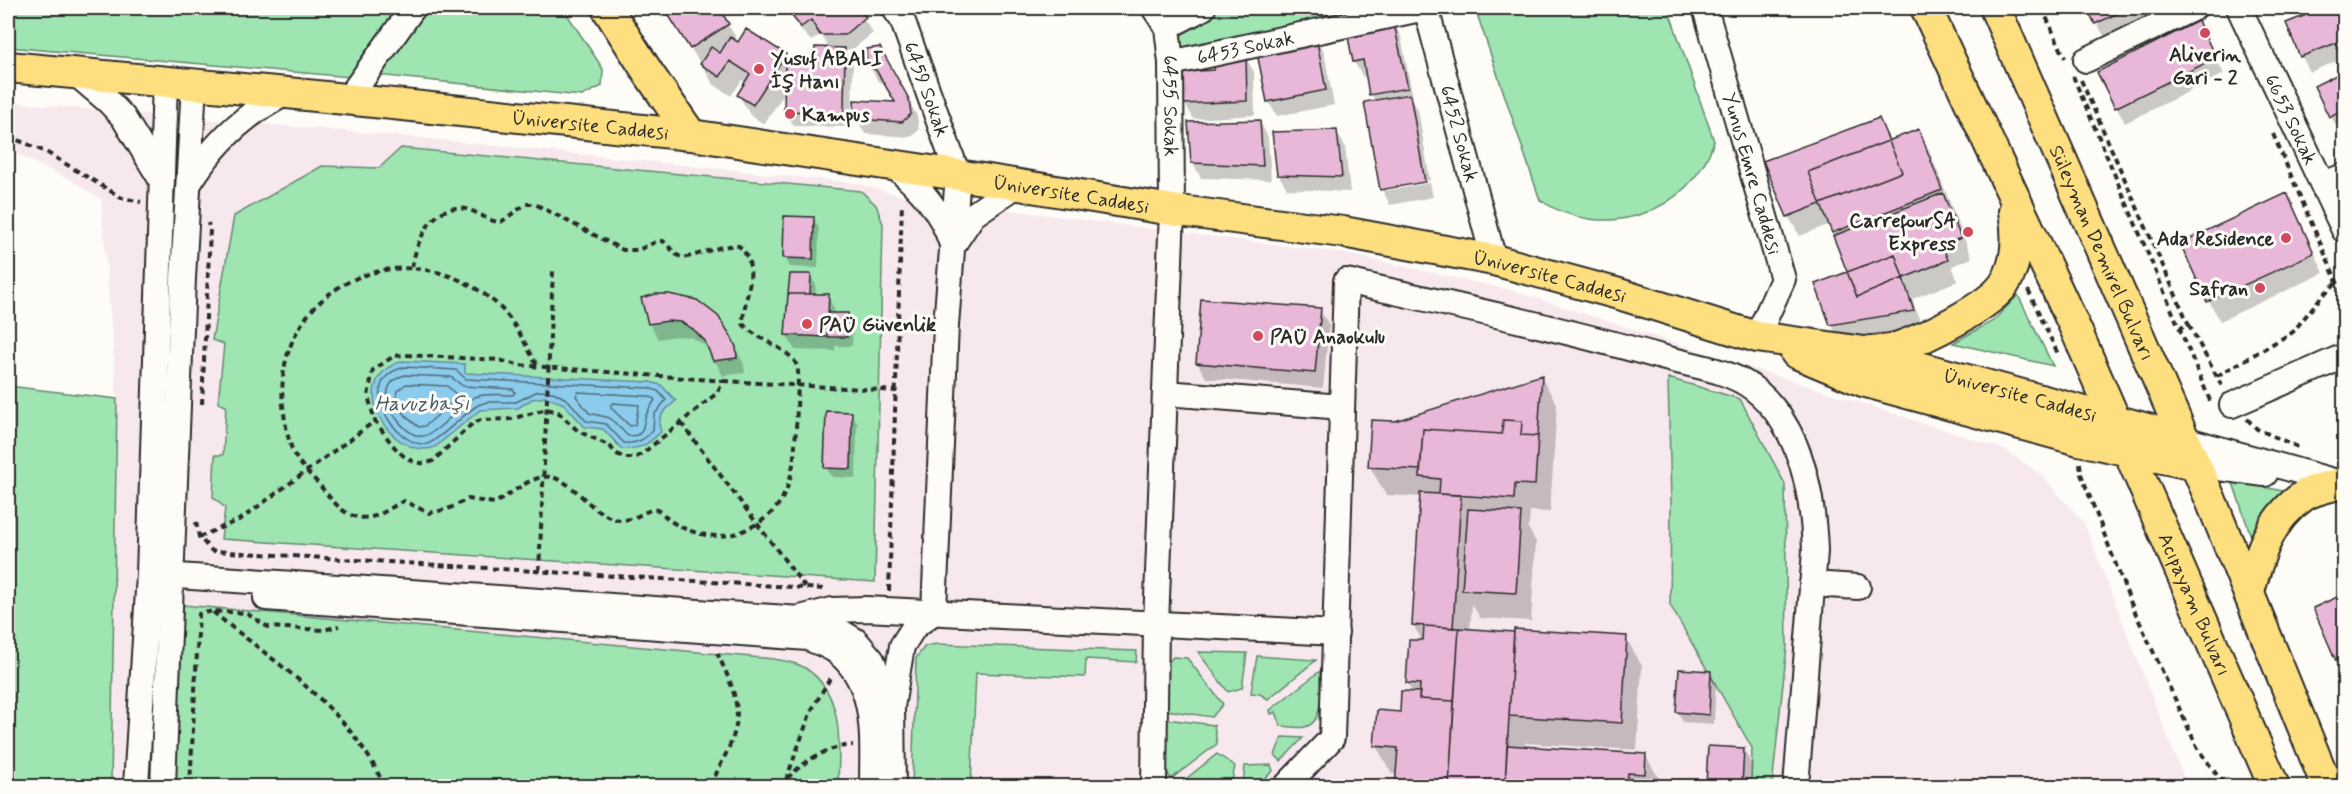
<svg xmlns="http://www.w3.org/2000/svg" width="2352" height="794" viewBox="0 0 2352 794" font-family="Mynerve,sans-serif">
<style>
.built{fill:#f7e8ee}
.green{fill:#9ee5b2;stroke:#64886e;stroke-width:1.5}
.water{fill:#8bcbec;stroke:#658b9f;stroke-width:1.5}
.shadow{fill:#0003;fill-rule:evenodd}
.lines{fill:none;stroke-linecap:round;stroke-linejoin:round}
.shore{stroke:#516b78;stroke-width:1.5}
.building{fill:#e9b8d8;stroke:#2b2b2b;stroke-width:1.5}
.minor-casing{stroke:#2b2b2b;stroke-width:28}
.major-casing{stroke:#2b2b2b;stroke-width:34}
.path{stroke:#2b2b2b;stroke-width:4;stroke-dasharray:6 4.5;stroke-linecap:butt}
.minor{stroke:#fdfcf7;stroke-width:24}
.major{stroke:#fedf80;stroke-width:30}
.poi-dot{fill:#d1495b;stroke:#fdfcf7;stroke-width:2}
.labels{text-anchor:middle;stroke-width:6;stroke-linejoin:round;paint-order:stroke}
.street-label{font-size:20px;fill:#2b2b2b;stroke:#fdfcf7}
.poi-label{font-size:20px;font-weight:bold;fill:#2b2b2b;stroke:#fdfcf7;text-anchor:start}
.water-label{font-size:21px;font-style:italic;fill:#485b65;stroke:#fdfcf7}
</style>
<rect width="100%" height="100%" fill="#fdfcf7"/>
<filter id="ink" filterUnits="userSpaceOnUse"><feTurbulence type="fractalNoise" baseFrequency=".0167" numOctaves="2"/><feDisplacementMap in="SourceGraphic" scale="12" xChannelSelector="R" yChannelSelector="G"/><feConvolveMatrix kernelMatrix="1 2 1 2 8 2 1 2 1" color-interpolation-filters="sRGB"/></filter>
<g filter="url(#ink)">
<path class="built" d="M8,102l403,35 444,46 47,13 445,58 167,37 492,159 37,27 41,46 103,263h-2179v-400l109,12 -16,-199 -32,-20 -61,-29z"/>
<path class="green" d="M8,8h397l-54,69 -343,-30z
M424,8h139l40,61 -1,17 -20,10 -206,-21z
M1203,8h222l-254,55 -4,-36z
M1475,8h193l46,133c-23,73 -111,102 -174,59z
M401,148l460,43 15,14 7,19 -8,358 -654,-43 4,-31 -12,-11 2,-42h8l3,-49 -8,-3 6,-59 -12,-4 22,-124 88,-50 57,2z
M2018,295l35,71 -100,-23 40,-22z
M1668,378l72,21 45,85 2,162 -15,140h-21l1,-38 -82,-143 1,-102z
M8,386l109,13 -6,387h-103z
M2232,480l55,12c-16,14 -27,27 -35,47z
M183,605l591,54c9,2 22,3 31,9 40,25 34,77 33,118h-663z
M937,644l200,7 -1,11 -50,-3 -1,18 -109,-4 -5,113h-59l4,-128 9,-12z
M1198,652l49,1 -5,35 -14,4z
M1257,656l59,4 -48,39 -8,-5 -9,-1z
M1173,657l14,1 36,46 -11,13 -46,-7 -1,-44z
M1320,671c-1,16 6,51 -15,56 -7,2 -17,-1 -24,-1l-5,-14 -5,2 -1,-4z
M1166,719l48,6 3,19 -46,35 -5,-8z
M1282,737l21,1 -22,23 -6,-6z
M1217,754l18,12 -4,20h-54z
M1271,765l2,6 -17,15h-13l2,-20z"/>
<path class="water" d="M403,361l62,3v9l185,9 11,3 15,16c-11,9 -21,16 -15,31 -15,13 -18,17 -39,17l-19,-20 -18,-2 -21,-23 -18,-7 -14,2 -14,9 -38,2 -45,37c-44,15 -94,-68 -32,-86z"/>
<path class="shadow" d="M665,8h52l20,31 -3,2 51,14 5,10 26,1 13,-17 -8,-15 -10,7 -15,-17 -8,-15 2,-1h66l17,25 -20,16 -8,1 8,14 -1,63 -58,-1 -9,-15 1,-20 -22,33 -14,-9 -11,-20 7,-12 -4,-3 -11,16 -18,-12 -11,-19 3,-6 -5,4zM725,46l-5,9 -4,-3z
M2089,8h80l-64,30z
M2328,8h12l4,7v43l-34,14 -8,-15 -14,-34z
M1392,21l9,15 13,67 4,7 12,70 -45,8v3l45,-8 3,14 -43,8 -8,-15 -7,-89 -4,-7 -4,-18 -4,1 -9,-15z
M1315,37l9,15 10,53 -57,11 -9,-15z
M2206,38l18,36 -99,49 -26,-51z
M1245,57l9,15 1,43 -61,4 -9,-15 30,-33z
M888,64l29,52 2,14 -8,7 -46,-3 -8,-15 40,-15 -11,-19 -8,-4 -9,-16z
M2344,73v49l-8,4 -20,-39z
M1879,120l12,21 27,-10 11,19 43,108 -20,8 6,15 -46,18 10,27 -82,14 -9,-16 18,-51 -13,-36 -6,-13 -30,12 -12,-20z
M1260,122l8,15 3,43 -70,-2 -9,-16z
M1336,131l9,15 5,46 -63,-3 -9,-15z
M2287,195l37,78 -104,48 -11,-20z
M813,218l6,10 -1,40 -28,-1 -5,-10z
M810,275l6,10 -1,11h13l8,18h11l6,10 -1,22h-17v5l-40,-1 -9,-15z
M642,299l75,18 27,47 1,9 -22,3 -13,-25 -7,-7 -13,-7 -13,-1 -19,3 -9,-16z
M1320,310l9,15 -6,63 -117,-10 -9,-15z
M1541,377l16,27 -7,108 -20,-1 -1,15h-2l9,16 -5,79 -51,-3 -8,-14 -2,26 156,8 16,28 -5,84 -112,-7 -1,5 121,7 17,28 -1,3h-264l1,-12h-6l-16,-28 25,-33 12,-20 -6,-10 16,-41 -10,-17 9,-128 -36,-2 -16,-28 25,-45z
M851,413l6,10 -1,55 -24,-1 -6,-10z
M2344,596v75l-1,1 -29,-63z
M1711,673l5,10 -2,41 -31,-2 -5,-10z
M1710,747l33,2 9,15 -1,22h-44z"/>
<g class="lines">
<path class="shore" d="M405,367l51,3 10,9 183,9 9,3 8,9 -12,15 -1,16c-10,9 -16,13 -29,12l-18,-19 -20,-3 -18,-21 -15,-8 -15,-1 -22,11h-29l-9,3c-12,7 -41,37 -51,39 -31,4 -76,-64 -22,-77z
M405,375l46,2 12,9 50,3 2,3 -2,3c-12,0 -26,-2 -38,2 -16,7 -40,42 -56,39 -19,-3 -52,-51 -14,-61z
M406,384l41,2 12,11 -34,29 -6,1c-11,-7 -25,-23 -22,-36z
M578,392l69,4 6,2 2,2c-4,6 -8,11 -10,18 -3,12 -1,18 -17,18l-18,-18 -21,-5 -13,-17z
M613,403l26,2 -4,20 -5,1 -19,-18v-3z"/>
</g>
<path class="building" d="M664,8h55l10,16 -39,25z
M788,8h70l8,9 -22,18h-24l-9,-15 -10,7 -15,-18z
M2087,8h42l-34,16z
M2324,8h17l3,9v23l-44,17 -14,-34z
M1393,19l15,69 -39,7 -6,-35 -10,2 -7,-35z
M2198,21l18,37 -101,50 -18,-36z
M746,29l40,25 -33,51 -16,-10 13,-21 -20,-13 -10,16 -20,-13 11,-17 9,6 10,-16 8,5z
M1316,36l10,54 -59,12 -11,-54z
M815,47l30,1 -1,65 -60,-2 1,-47h29z
M880,47l29,52 2,15 -9,8 -47,-3 -1,-19 41,2 -19,-32 -9,-4 -1,-17z
M1246,56l1,45 -63,3 -3,-32 33,-2v-11z
M2344,71v38l-15,8 -15,-31z
M1410,94l15,88 -45,8 -16,-88z
M1879,118l23,54 -115,45 -24,-56z
M1260,120l3,46 -72,-3 -3,-41z
M1919,129l23,61 -110,43 -24,-61z
M1337,130l5,47 -65,-2 -5,-43z
M1943,193l18,45 -19,7 6,15 -91,37 -24,-61z
M2287,193l27,60 -107,49 -27,-59z
M784,216l30,1 -1,42 -30,-1z
M1895,254l19,57 -84,14 -15,-41z
M790,274h21l-1,20h-22z
M656,294h13l28,6 21,16 13,20 5,11 1,11 -24,3 -8,-20 -12,-12 -12,-7 -13,-1 -20,3 -7,-26z
M788,294h41l-2,43 -42,-2z
M1201,299l120,9 -6,65 -119,-10z
M828,313h20l-1,24h-20z
M1542,375l-4,61 -17,-1 1,-14 -19,-1 -1,14 -79,-5 -3,41 -52,-3 3,-47 24,1z
M826,411l26,1 -1,57 -27,-1z
M1503,420l19,1 -1,14 17,1 -3,49 -20,-1 -1,15 -75,-5 1,-15 -20,-2 3,-48 79,5z
M1420,493l41,2 -8,133 -41,-3z
M1468,509l53,3 -5,81 -54,-3z
M2344,594v72l-5,2 -26,-60z
M1424,626l35,2 -5,73 -35,-2 1,-15 -14,-1 3,-43h14z
M1459,628l55,4 -9,154h-56z
M1514,629l113,7 -5,87 -113,-7z
M1679,669l32,2 -2,44 -33,-3z
M1401,691l19,1 -1,7 35,2 -5,85h-54l3,-38 -24,-2 3,-36 23,2z
M1507,745l139,9 -1,20 -17,-1 -1,8h-6l-1,5h-115z
M1708,746l36,2 -2,38h-36z
M8,782h9l3,4h-12z"/>
<g class="lines">
<defs>
<g id="minor">
<path id="s1" d="M894,8l8,11 56,156 -12,150 -12,287"/>
<path id="s2" d="M1154,8l13,19 4,36 1,147 -16,414 -2,162"/>
<path id="s3" d="M1426,8l68,252"/>
<path id="s4" d="M1705,8l78,271 -26,58"/>
<path id="s5" d="M2239,8l105,222"/>
<path d="M1167,27l36,-19"/>
<path d="M2086,60l108,-52"/>
<path id="s6" d="M1171,63l254,-55"/>
<path d="M74,72l34,29 15,16 39,64"/>
<path d="M348,99l65,-91"/>
<path d="M894,166c25,21 47,44 57,76"/>
<path d="M190,182c24,-39 55,-69 97,-89"/>
<path d="M2323,184l21,-8"/>
<path d="M953,245l20,-30 44,-30"/>
<path d="M1166,393l176,14"/>
<path d="M2232,405l112,-49"/>
<path d="M2184,439l160,45"/>
<path d="M2195,465l70,9"/>
<path d="M149,574l652,45 37,11 18,11 16,19 20,47 1,79"/>
<path d="M1812,584l46,3"/>
<path d="M266,598l542,40c9,4 22,8 29,14 41,32 35,88 35,134"/>
<path d="M800,618l32,-8 34,-1 470,24"/>
<path d="M892,707l10,-61 12,-19 20,-15"/>
<path d="M136,786l13,-212 16,-493"/>
<path d="M163,786l20,-508 11,-194"/>
<path d="M1286,786l46,-48 14,-457c107,24 213,47 319,77 29,8 65,12 89,31 47,37 59,106 61,162l-19,235"/>
</g>
<g id="major">
<path d="M607,8l42,66 42,61"/>
<path id="s7" d="M1926,8l150,322 198,456"/>
<path id="s8" d="M1995,8l215,490 117,288"/>
<path id="s9" d="M8,67l279,26 404,42 267,40 214,35 171,22 151,28 125,34 138,43 107,15 320,87"/>
<path d="M1871,351c9,-1 19,-1 28,-4 26,-9 92,-41 106,-64 13,-21 13,-49 9,-72"/>
<path d="M1796,353l67,28 216,59 116,25"/>
<path d="M2249,592c10,-37 20,-72 53,-95 10,-8 28,-10 39,-14"/>
</g>
</defs>
<use href="#minor" class="minor-casing"/>
<use href="#major" class="major-casing"/>
<path class="path" d="M2042,8l23,50
M2073,76l138,327
M2081,80l108,245 -9,3
M2273,134l71,164
M8,136l38,16 76,46 19,4
M412,267c4,-25 21,-66 54,-58 13,3 21,13 35,13l25,-18h9l88,46h15l20,-9h5c6,4 11,14 18,16 9,3 39,-14 58,-11 23,21 4,51 4,78 14,17 50,24 55,45 0,19 -1,39 -2,59 -2,39 -4,78 -43,98 -17,10 -33,12 -52,8 -12,-3 -24,-8 -33,-15 -3,-3 -7,-7 -11,-9 -11,-4 -26,19 -50,6 -19,-9 -35,-35 -56,-39 -21,-3 -40,19 -57,26l-26,-4 -20,10 -19,4 -25,-12c-10,4 -19,12 -29,15 -28,8 -42,-15 -58,-34 -8,-9 -18,-18 -23,-28 -7,-16 -9,-32 -11,-49 -11,-114 115,-177 205,-108 24,17 36,45 50,70
M2028,290l30,64
M2189,325l34,63
M2217,376l76,-44 28,-35 16,-15
M724,381l173,10
M202,404l8,-174 -2,-7
M2247,419l10,10 41,18
M681,423l124,164
M2080,463l1,11 49,127 68,148 27,37
M196,522l3,15 13,14 612,38
M199,537l42,-18 134,-98c14,18 31,51 58,40l40,-38 8,-3 30,-1 36,-10 11,3 20,19 32,15 5,7 9,5h11l8,-5 73,-59 8,-13 -206,-16 -19,-5 -94,-5 -11,1 -21,14 -5,26 7,25
M539,571l14,-300
M889,591l13,-388
M213,612c62,51 138,97 171,174
M786,780l25,-69 21,-36
M190,786l9,-172 14,-3 33,2 22,14 56,3 15,-4
M711,786c7,-19 19,-36 24,-56 7,-27 -7,-54 -18,-77
M780,786c20,-22 41,-38 73,-41"/>
<use href="#minor" class="minor"/>
<use href="#major" class="major"/>
</g>
</g>
<g class="poi-dot">
<circle cx="2205" cy="33" r="6"/>
<circle cx="759" cy="69" r="6"/>
<circle cx="790" cy="114" r="6"/>
<circle cx="1968" cy="232" r="6"/>
<circle cx="2286" cy="238" r="6"/>
<circle cx="2260" cy="288" r="6"/>
<circle cx="807" cy="324" r="6"/>
<circle cx="1258" cy="336" r="6"/>
</g>
<g class="labels">
<g class="street-label">
<text dy="7" stroke="none"><textPath href="#s6" startOffset="76">6453 Sokak</textPath></text>
<text dy="7" stroke="none"><textPath href="#s1" startOffset="88">6459 Sokak</textPath></text>
<text dy="7" stroke="none"><textPath href="#s2" startOffset="102">6455 Sokak</textPath></text>
<text dy="7" stroke="none"><textPath href="#s5" startOffset="123">6653 Sokak</textPath></text>
<text dy="7" stroke="none"><textPath href="#s9" startOffset="585">Üniversite Caddesi</textPath></text>
<text dy="7" stroke="none"><textPath href="#s3" startOffset="130">6452 Sokak</textPath></text>
<text dy="7" stroke="none"><textPath href="#s4" startOffset="172">Yunus Emre Caddesi</textPath></text>
<text dy="7" stroke="none"><textPath href="#s9" startOffset="1071">Üniversite Caddesi</textPath></text>
<text dy="7" stroke="none"><textPath href="#s8" startOffset="267">Süleyman Demirel Bulvarı</textPath></text>
<text dy="7" stroke="none"><textPath href="#s9" startOffset="1557">Üniversite Caddesi</textPath></text>
<text dy="7" stroke="none"><textPath href="#s9" startOffset="2043">Üniversite Caddesi</textPath></text>
<text dy="7" stroke="none"><textPath href="#s7" startOffset="654">Acıpayam Bulvarı</textPath></text>
</g>
<g class="poi-label">
<text x="2205" y="61" text-anchor="middle">Aliverin<tspan x="2205" dy="23">Gari - 2</tspan></text>
<text x="771" y="65">Yusuf ABALI<tspan x="771" dy="23">İş Hanı</tspan></text>
<text x="802" y="121">Kampus</text>
<text x="1956" y="227" text-anchor="end">CarrefourSA<tspan x="1956" dy="23">Express</tspan></text>
<text x="2274" y="245" text-anchor="end">Ada Residence</text>
<text x="2248" y="295" text-anchor="end">Safran</text>
<text x="819" y="331">PAÜ Güvenlik</text>
<text x="1270" y="343">PAÜ Anaokulu</text>
</g>
<g class="water-label">
<text x="422" y="410">Havuzbaşı</text>
</g>
</g>
<rect width="2352" height="794" fill="none" stroke="#fdfcf7" stroke-width="30"/>
<rect x="15" y="15" width="2322" height="764" fill="none" stroke="#2b2b2b" stroke-width="2" filter="url(#ink)"/>
</svg>
